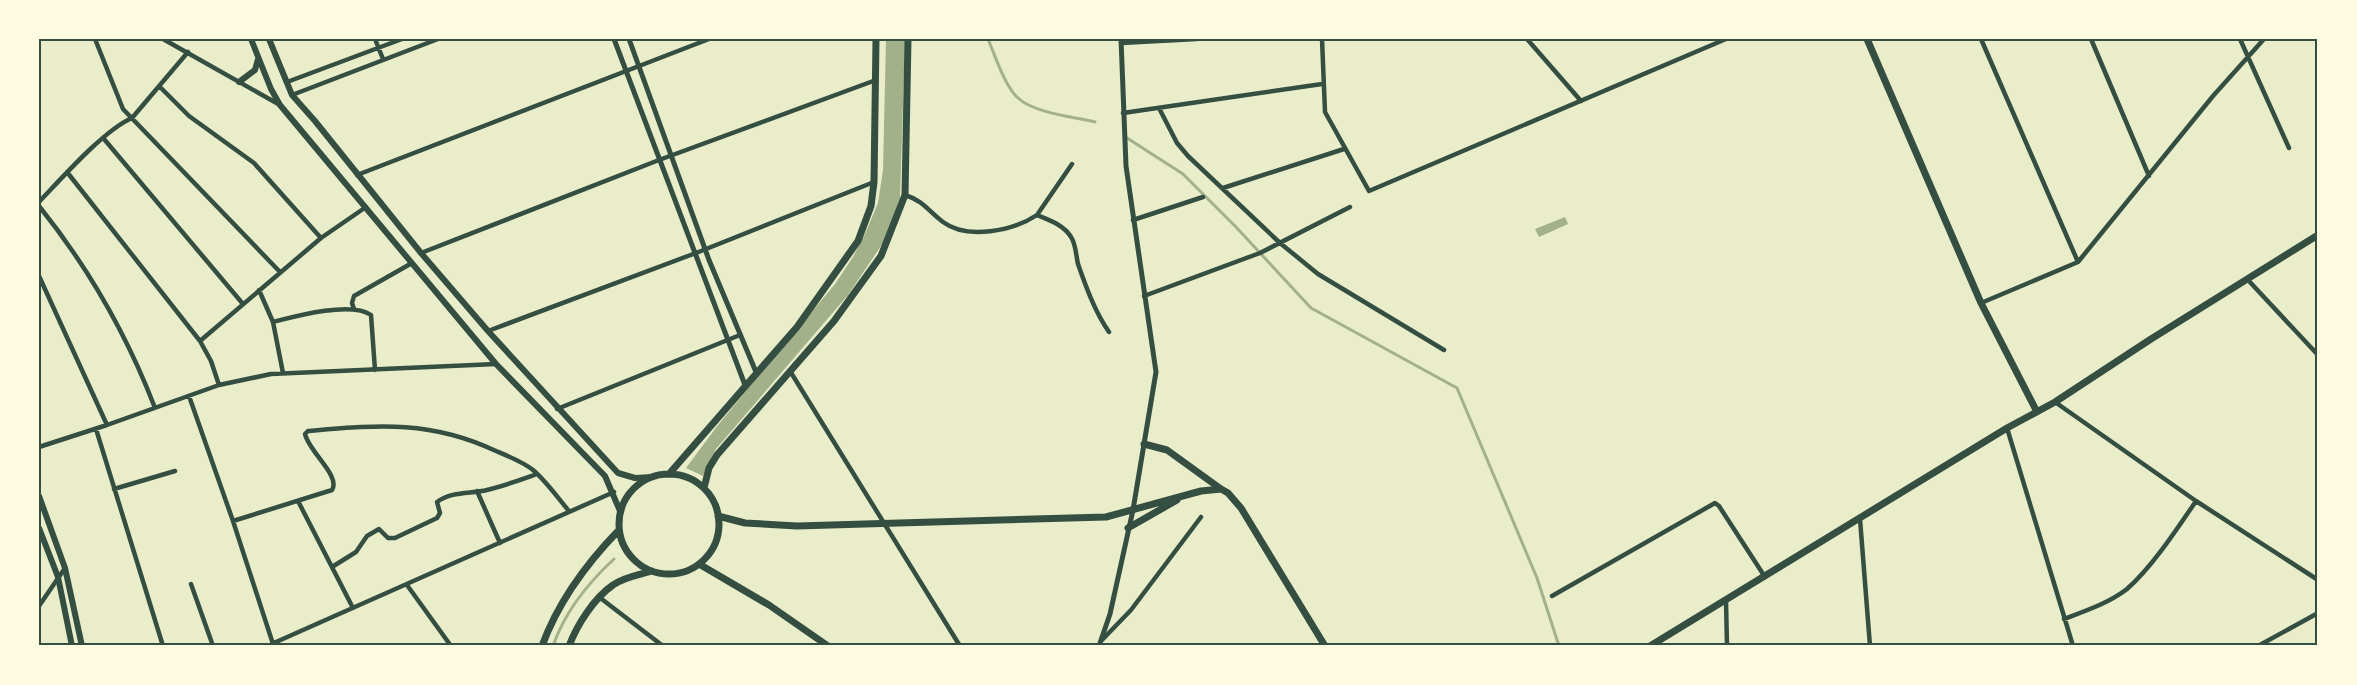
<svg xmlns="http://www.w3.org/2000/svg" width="2357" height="685" viewBox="0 0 2357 685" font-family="'Times New Roman',serif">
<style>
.water{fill:#a3b18a}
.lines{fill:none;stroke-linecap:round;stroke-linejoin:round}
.stream{stroke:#a3b18a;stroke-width:3}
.minor{stroke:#344e41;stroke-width:4.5}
.tertiary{stroke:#344e41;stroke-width:5}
.secondary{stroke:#344e41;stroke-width:6}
.primary{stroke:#344e41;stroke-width:7}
.neatline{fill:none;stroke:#344e41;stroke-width:2}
</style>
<rect width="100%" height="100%" fill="#e9edc9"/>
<path class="water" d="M886,39h19l-5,160 -17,44 -35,52 -132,154 -13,27 -17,-8 32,-43 117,-141 18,-27 12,-23 13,-31 5,-33z
M1565,217l3,7 -29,13 -4,-8z"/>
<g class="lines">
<path class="stream" d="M988,39c7,16 17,48 30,59 16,15 56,19 77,24
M1127,138l56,36 53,53 75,81 146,80 80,190 22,68
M553,646c12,-35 34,-62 61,-87"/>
<path class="minor" d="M95,39l28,70 157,163
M163,39l117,66
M375,39l8,20
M1322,39l3,73 44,79 357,-152
M1527,39l54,62
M1981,39l97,223
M2091,39l58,137
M2240,39l49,109
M1121,43l76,-4
M287,82l115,-43
M160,87l29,29 65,47 67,75
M292,95l146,-56
M1159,108l18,35 11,13 92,87 38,31 126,76
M1123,113l199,-29
M104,139l139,165
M67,172l133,169 11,20 8,24
M357,175l352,-136
M1223,188l121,-39
M905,195c19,6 23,16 38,27 24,18 70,9 94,-7l35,-51
M39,202c22,-23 65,-72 93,-84l56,-66
M39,206c49,61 88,129 116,202
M1037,215c12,5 27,10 34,22 5,7 5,19 7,27 8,23 17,48 31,68
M1133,220l70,-23
M421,253l238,-93 217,-80
M39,276l68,149
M2248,280l70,75
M259,290l14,32c23,-6 78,-21 98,-7l4,55
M1144,296l116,-43 90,-46
M1981,303l97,-41 135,-166 51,-57
M354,309l-2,-6 2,-7 58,-33
M273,322l10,51
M488,331l208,-78 178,-71
M200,341l121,-103 45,-31
M790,371l170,275
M189,396l44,125 40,123
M2055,402l141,99 122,79
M557,409l183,-74
M2007,428l66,218
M96,429l67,217
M39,447l68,-22 112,-40 52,-11 225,-10
M114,489l61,-18
M477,491l23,52
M298,501l55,107
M1860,519l10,127
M233,521l99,-31c9,-14 -23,-38 -27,-56l3,-3c71,-6 122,-11 188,20 12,5 27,11 37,19 13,11 25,28 36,41
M332,567l24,-15 11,-16 12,-7 9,9h7l42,-20 3,-5 -3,-11c15,-11 33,-8 50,-12 17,-4 33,-10 50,-16
M191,584l22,62
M407,585l44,61
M1552,596l163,-93 4,3 46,71
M599,597l64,49
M1726,601l1,45
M39,606l26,-38
M2064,619c21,-8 45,-16 63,-30 25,-22 50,-60 69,-88
M1102,640l29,-30 70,-93
M267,646l347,-154
M2258,646l60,-33"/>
<path class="tertiary" d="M614,39l131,346
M629,39l80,221 47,112
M1099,646l11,-32 23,-104 23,-138 -30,-206 -5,-127"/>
<path class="secondary" d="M251,39l20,50 9,16 216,259 109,112 15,35
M269,39l23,56 23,26 106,132 67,78 130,142 17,5 17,-1
M239,82l16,-12 3,-11
M39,496l26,72 17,78
M39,528l19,49 14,69"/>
<path class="primary" d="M1867,39l114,264 56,109
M1144,444l23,6 54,39
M669,474l128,-147 61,-86 13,-35 3,-24 2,-143
M619 524a50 50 0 1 1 100 0a50 50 0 1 1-100 0Z
M704,488l5,-20 8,-13 117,-134 47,-65 24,-61 3,-156
M718,516l27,7 52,3 309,-9 95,-26 20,-2 7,4 13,15 84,138
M1128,528l49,-28
M699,564l70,41 59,41
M542,646c16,-44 44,-82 77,-116
M569,646c8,-21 25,-48 44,-61 11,-8 26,-10 39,-14
M1650,646l357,-218 48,-26 96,-63 167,-104"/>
</g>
<rect width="2357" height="685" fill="none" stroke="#fefae0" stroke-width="81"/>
<rect x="40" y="40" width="2276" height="604" class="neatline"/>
</svg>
